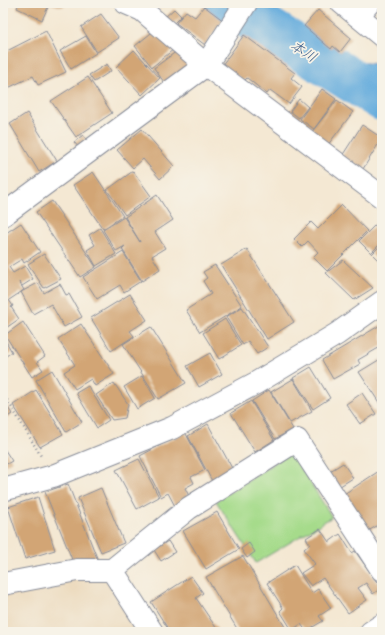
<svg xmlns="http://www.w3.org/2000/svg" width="385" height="635" viewBox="0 0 385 635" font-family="'Comic Neue','Klee One',sans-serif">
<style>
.built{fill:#ebd8ba}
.green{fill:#a6db8b;stroke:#608574}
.water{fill:#67addd;stroke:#416e9e}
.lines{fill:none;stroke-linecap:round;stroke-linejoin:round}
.river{stroke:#67addd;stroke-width:44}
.building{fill:#d2a574}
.minor-casing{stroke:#888c98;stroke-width:24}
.tertiary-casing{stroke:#888c98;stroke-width:24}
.path{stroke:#888c98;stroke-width:2.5;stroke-dasharray:1 3;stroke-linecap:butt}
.minor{stroke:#fff;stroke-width:22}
.tertiary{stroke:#fff;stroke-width:22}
.labels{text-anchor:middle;stroke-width:3.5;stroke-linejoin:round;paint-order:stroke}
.water-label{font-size:14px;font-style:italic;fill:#325584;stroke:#f7f3e8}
</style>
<rect width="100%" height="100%" fill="#f7f3e8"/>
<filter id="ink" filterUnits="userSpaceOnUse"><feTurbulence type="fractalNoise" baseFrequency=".025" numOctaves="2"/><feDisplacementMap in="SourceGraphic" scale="8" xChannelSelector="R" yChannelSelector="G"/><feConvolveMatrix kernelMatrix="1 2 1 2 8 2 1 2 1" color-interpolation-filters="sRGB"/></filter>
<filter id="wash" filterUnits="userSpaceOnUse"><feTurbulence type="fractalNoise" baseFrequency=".012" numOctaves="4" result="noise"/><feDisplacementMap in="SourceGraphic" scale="16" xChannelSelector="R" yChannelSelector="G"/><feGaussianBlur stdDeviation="0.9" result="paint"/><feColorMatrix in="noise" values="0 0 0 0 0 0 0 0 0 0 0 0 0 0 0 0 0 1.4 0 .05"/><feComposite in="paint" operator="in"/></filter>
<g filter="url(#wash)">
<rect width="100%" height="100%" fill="#f4e8d3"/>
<path class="built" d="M103,571l39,61h-139v-43z"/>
<path class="green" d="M291,452l41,65 -76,46 -40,-62z"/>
<path class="water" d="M262,7l89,55 31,2v48l-131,-90z"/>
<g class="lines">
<path class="river" d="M226,3l156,96"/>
</g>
<g id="blocks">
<path class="building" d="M3,3h8l-8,7z
M19,3h27l3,2 -7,15 -25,-12z
M48,3h19l-5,4z
M204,6l20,15 -19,24 -29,-22 10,-12 9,6z
M174,9l7,7 -8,8 -8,-7z
M318,10l33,28 -11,14 -7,-6 -2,3 -27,-23z
M101,14l18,24 -22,14 -16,-25z
M156,29l18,20 -22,18 -17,-21z
M46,31l20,41 -28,13 -5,-9 -25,12 -5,-10v-25z
M244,35l51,38 -4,5 11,9 -13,17 -19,-14 -3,4 -20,-16 -3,3 -22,-16z
M86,36l10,17 -25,16 -11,-18z
M134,50l26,28 -18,17 -26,-28z
M177,51l13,16 -24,18 -12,-17z
M107,64l4,7 -17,11 -5,-7z
M88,77l24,36 -36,24 -25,-36z
M3,82l4,9 -4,2z
M322,89l14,10 -22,30 -14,-10z
M299,99l9,8 -9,11 -9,-7z
M337,100l16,12 -26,34 -16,-13z
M27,113l30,48 -18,11 -29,-48z
M362,125l20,13 -19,31 -21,-13z
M142,129l32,37 -14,13 -17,-20 -10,9 -16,-18z
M83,135l10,13 -9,6 -10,-12z
M133,171l18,25 -26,19 -18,-25z
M93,172l30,44 -20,13 -30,-44z
M3,190l8,13 -8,5z
M157,195l16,25 -18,12 10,16 -13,8 8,13 -18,12 -20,-32 3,-3 -9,5 -13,-21 21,-13 16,25 -15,-25z
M52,201l44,66 -16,10 -44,-65z
M342,205l25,26 -40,40 -14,-14 5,-5 -10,-11 -6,6 -8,-8 17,-17 7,7z
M382,218v24l-11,11 -12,-12z
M21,223l19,29 -16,11 -2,-4 -13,8 4,6 12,-7 8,13 -11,7 -3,-4 5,8 -15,10 4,6 -2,1 8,12 -16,11v-95z
M100,228l16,26 -20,12 -9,-16 8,-5 -6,-10z
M382,244v18l-1,1 -9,-9z
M247,249l47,73 -27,17 -46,-74z
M123,252l18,29 -17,11 -4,-7 -23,14 -14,-22z
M44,254l17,25 -17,9 -16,-24z
M343,260l30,28 -19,12 -28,-27z
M215,265l27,41 -42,26 -14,-22 25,-16 -8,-13 4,-3 -4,-6z
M38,283l6,10 16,-9 6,11 3,-1 13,23 -18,10 -13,-23 -18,10 -12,-22z
M130,294l17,26 -17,11 4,5 -23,15 -20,-33z
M242,307l26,40 -11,7 -9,-13 -5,4 -17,-28z
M225,319l16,26 -22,14 -16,-26z
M23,322l22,34 -8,6 6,8 -11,7 -27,-42z
M81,324l33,50 -19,12 -4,-7 -16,10 -11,-17 11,-7 -17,-26z
M382,324v22l-24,14 2,4 -27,15 -11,-19z
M151,327l35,56 -28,16 -35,-55z
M3,336l9,16 -9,6z
M210,353l12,21 -23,13 -12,-21z
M382,358v49l-23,-35z
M311,367l19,31 -17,11 -20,-31z
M52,370l30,52 -16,10 -30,-52z
M142,376l13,22 -18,11 -13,-22z
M293,379l19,32 -22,12 -19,-31z
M114,383l14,21 -3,14 -13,2 -16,-25z
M88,386l21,34 -12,8 -21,-35z
M36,390l27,44 -23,13 -27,-42z
M269,390l24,39 -18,10 -23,-38z
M362,393l14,21 -16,10 -14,-20z
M3,400l9,14 -9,6z
M251,401l23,39 -19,12 -24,-39z
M208,424l25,46 -21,11 -24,-45z
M185,432l20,38 -14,7 3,6 -9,5 6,12 -15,8 -8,-15 -7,4 -21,-41z
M382,445v10l-4,-7z
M3,447l9,14 -9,5z
M139,459l20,38 -22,12 -21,-39z
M343,463l10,15 -16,10 -10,-15z
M382,469v54l-14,8 -24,-37z
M68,484l29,74 -22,9 -30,-75z
M101,488l23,55 -23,9 -23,-54z
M38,497l17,53 -30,9 -17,-52z
M217,512l22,37 -33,20 -23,-38z
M320,529l9,13 11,-8 12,19 3,-2 26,37 -8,6 -7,-11 -8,5 9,12 -19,13 -25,-35 -12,8 -10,-13 14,-9 -11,-15 6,-5 -4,-6z
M168,541l7,11 -14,9 -7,-11z
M249,543l6,9 -8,6 -6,-9z
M243,556l45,76h-49l-33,-55z
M295,565l17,28 6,-4 13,19 -12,8 4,5 -17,10 -5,-7 -9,6 -12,-19 3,-3 -16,-25z
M191,576l12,17 -7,5 23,34h-49l-19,-30z"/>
</g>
</g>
<g filter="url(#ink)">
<use href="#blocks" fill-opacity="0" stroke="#888c98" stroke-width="1"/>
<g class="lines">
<defs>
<path id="minor" d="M126,3l16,7 64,55 176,132
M358,16l11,-13
M3,215l203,-150 40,-62
M112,570l40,62
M3,584l74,-14h35l77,-62 108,-68 85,130
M371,632l11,-7"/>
<path id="tertiary" d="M342,3l40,33
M3,490l50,-14 119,-48 84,-45 81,-49 45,-32"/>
</defs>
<use href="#minor" class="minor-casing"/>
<use href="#tertiary" class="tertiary-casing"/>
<path class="path" d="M3,393l38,63"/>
<use href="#minor" class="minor"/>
<use href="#tertiary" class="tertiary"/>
</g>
</g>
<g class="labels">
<g class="water-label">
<text transform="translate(304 51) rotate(32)" y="5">本川</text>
</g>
</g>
<rect width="385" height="635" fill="none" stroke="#f7f3e8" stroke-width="16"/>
</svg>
